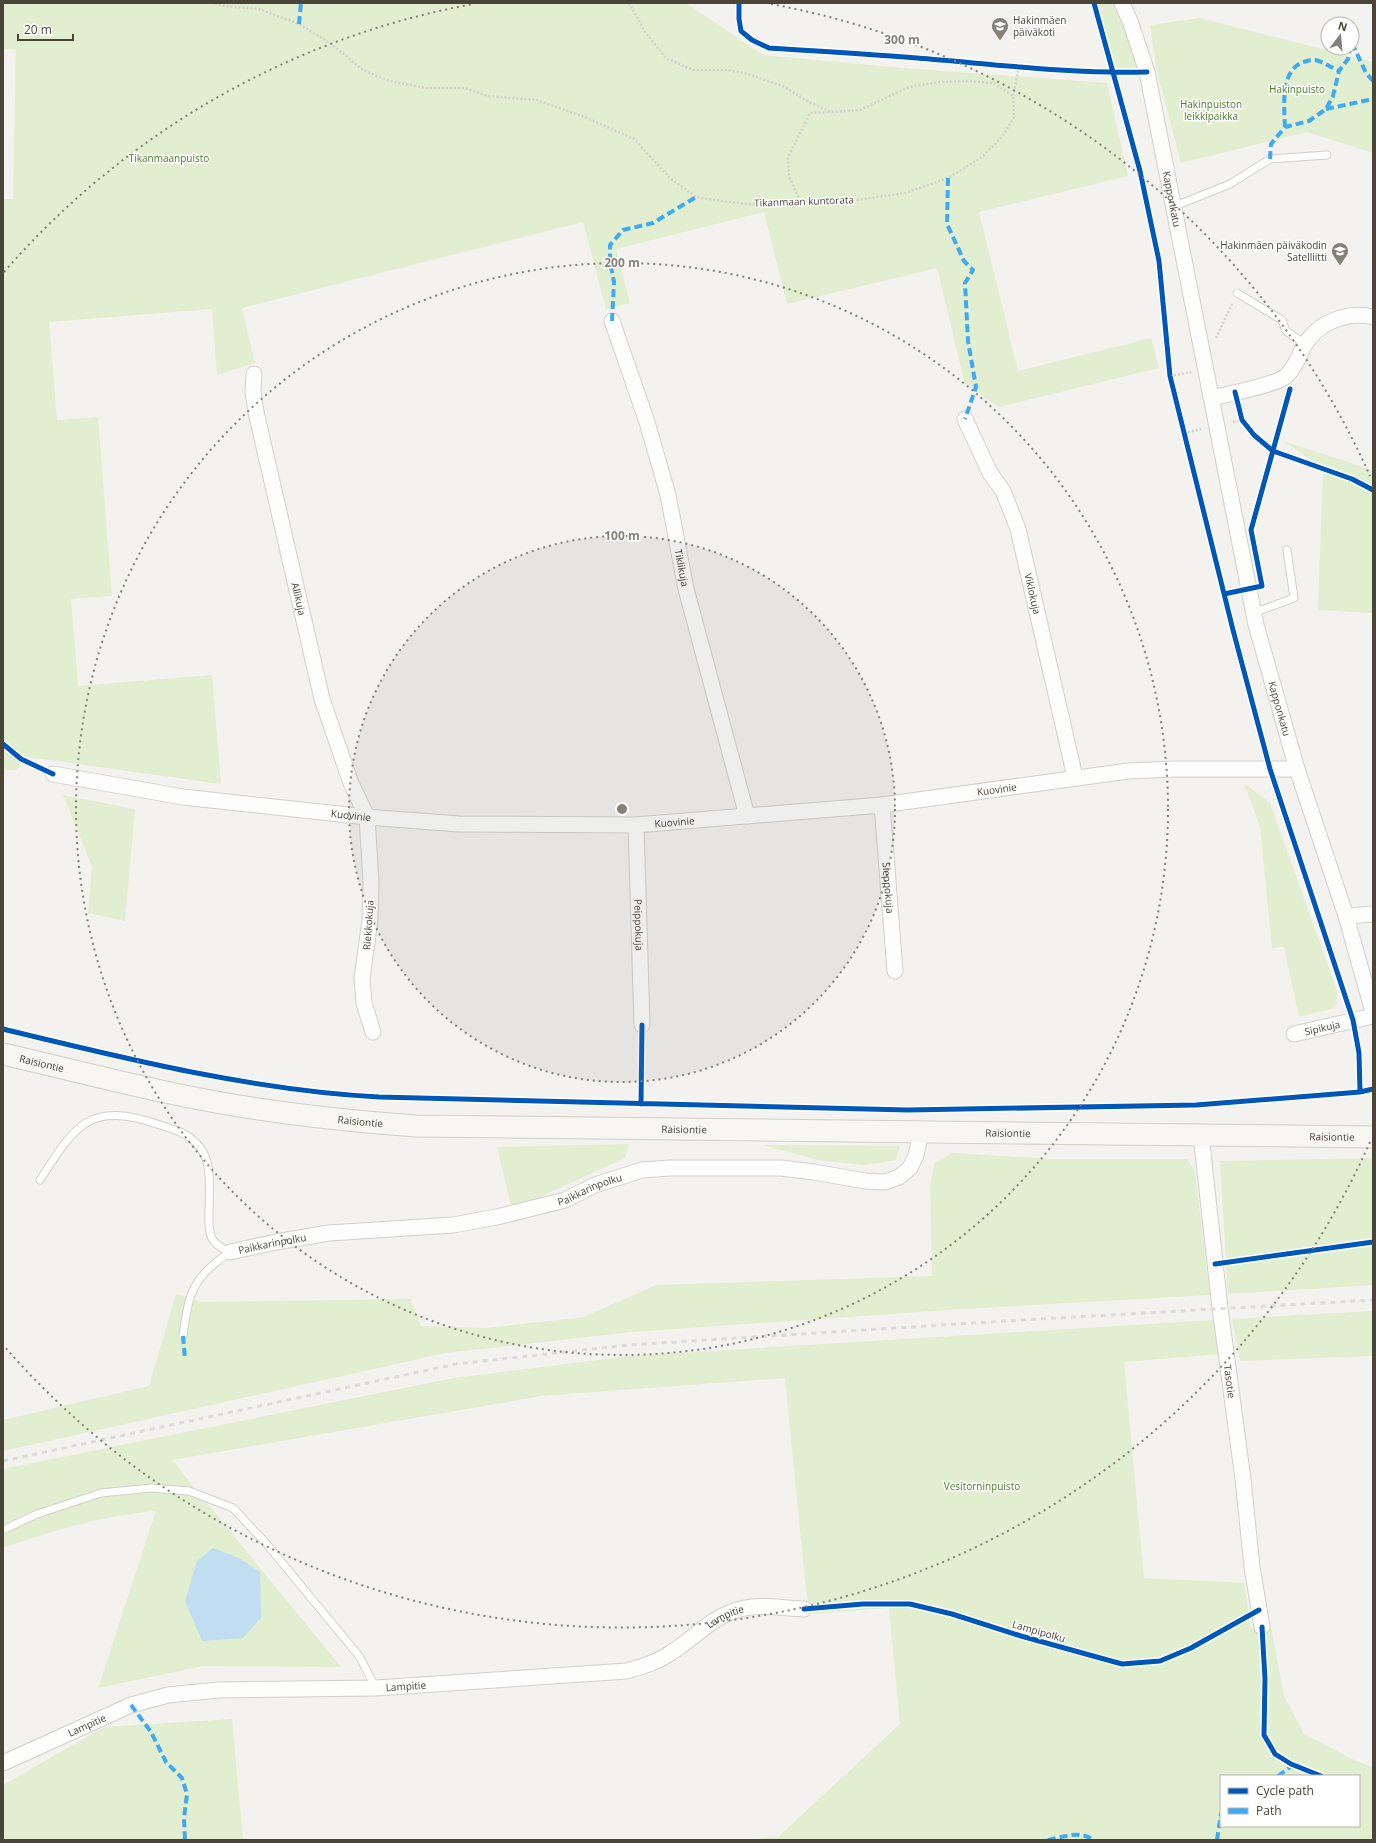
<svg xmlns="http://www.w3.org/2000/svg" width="1376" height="1843" viewBox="0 0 1376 1843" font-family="'Open Sans',sans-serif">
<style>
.green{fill:#e1eecf;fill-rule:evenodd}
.water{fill:#c0ddf1}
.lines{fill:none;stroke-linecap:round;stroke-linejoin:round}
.lane-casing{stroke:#d2d0cb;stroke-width:9}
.street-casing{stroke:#d2d0cb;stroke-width:17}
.secondary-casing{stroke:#d3cfc5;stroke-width:23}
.path{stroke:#d3d2cc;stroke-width:2.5;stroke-dasharray:2 2;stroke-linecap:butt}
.lane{stroke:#fdfdfc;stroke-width:7}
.street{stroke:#fdfdfc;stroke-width:15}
.secondary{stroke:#f7f6f1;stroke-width:21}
.rail{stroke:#dbdbda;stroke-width:3;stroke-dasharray:5 5;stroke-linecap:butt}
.quiet{stroke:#3fa9f5;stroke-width:4;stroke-dasharray:8 4;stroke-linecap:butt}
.cycleway-casing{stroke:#fff;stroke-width:8}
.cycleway{stroke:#0057b8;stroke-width:5}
.ring{fill:none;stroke:#868178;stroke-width:2;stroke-dasharray:2 4}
.labels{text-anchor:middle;stroke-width:3;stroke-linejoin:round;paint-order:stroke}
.poi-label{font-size:10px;fill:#4b4439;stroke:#fff;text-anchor:start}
.park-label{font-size:10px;fill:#4a7f2a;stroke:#fff}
.street-label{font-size:10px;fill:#4b4439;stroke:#fff}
.centre{fill:#868178;stroke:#fff;stroke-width:2}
.ring-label{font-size:12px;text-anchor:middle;font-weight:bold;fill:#868178;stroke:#fff;stroke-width:3;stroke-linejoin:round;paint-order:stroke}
</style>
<rect width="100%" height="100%" fill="#f4f2ee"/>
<path class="green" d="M3,3h683l77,52 140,13 204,15 21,93 -149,36 39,159 133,-33 8,30 -160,39 -34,-23 -28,-116 -150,36 -23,-92 -148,37 14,54 -24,6 -23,-87 -341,86 13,55 -38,12 -5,-66 -163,13 8,98 41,-3 14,179 -41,3 7,87 134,-11 9,109 -194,-27 -11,13h-11l-2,9v-580h10l3,-149 -13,-1z
M1094,3h28l25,69 -35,1z
M1200,18l173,44v91l-66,-21 -126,31 -24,-91 -7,-47z
M1283,441l90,29v143l-55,-3 5,-142z
M1244,783l26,20 67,188v13l-6,5 -32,8 -15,-70 -12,1 -12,-121z
M63,795l72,14 -10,112 -37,-8 4,-46z
M629,1144l-4,14 -113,52 -15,-63z
M763,1145l137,1 -4,14 -32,5 -46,-5z
M952,1153l101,6h134l8,13 15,123 -247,14 -332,23 -185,21 -443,98v-31l146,-34 27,-92 25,8 209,-3 11,27 66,2 97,-11 72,-32 276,-9 -2,-90 4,-22z
M1373,1158v127l-145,9 -8,-133z
M1373,1311v45l-133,5 -8,-42z
M1214,1320l8,34 -98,8 20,216 100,5 7,45 19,-6 14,74 20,38 50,26 19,7v73h-631l36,-3 122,-113 -11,-116 -78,6 -5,-23 -21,-213 -244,18 -369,64 169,207 -138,-1 -105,22 58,-177c-54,5 -102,19 -153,37v-79l451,-91 176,-22zM1221,1776h138v50h-138z
M232,1719l11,121h-240v-55l101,-58z"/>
<path class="water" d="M213,1548l26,10 21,14 1,46 -18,20 -41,3 -17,-40 12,-40z"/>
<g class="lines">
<defs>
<path id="lane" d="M1173,207l57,-23 40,-25 57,-4
M1237,293l45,27 4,11 19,13
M1253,613l41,-15 -7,-48
M40,1180c36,-56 49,-79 120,-55 19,6 34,10 44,29 12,23 -1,73 9,86 4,6 10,9 17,12 -38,26 -41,40 -47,84
M3,1530l34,-16 64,-21 50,-5 38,3 44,17 32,34 94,114 17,32"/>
<g id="street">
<path id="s1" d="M1122,3l8,18 17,51 109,553 41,144 49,147 27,96"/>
<path id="s2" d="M612,321l35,101 21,73 18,94 61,227"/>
<path id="s3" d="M254,374l-1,18 3,20 66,287 29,84 16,34 4,65 -1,38 -8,58 2,25 9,29"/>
<path d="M1211,398c18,-4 60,-12 74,-21 9,-7 14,-21 19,-31 14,-24 43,-35 69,-29"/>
<path id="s4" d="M965,419l25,54 13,18 15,38 57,248"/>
<path id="s5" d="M53,774l130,23 184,20 92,7 177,1 246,-20 246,-34 46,-2h123"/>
<path id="s6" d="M882,805l13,166"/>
<path id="s7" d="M636,825l6,200"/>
<path d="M1346,916l27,-2"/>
<path id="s8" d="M1294,1034l79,-18"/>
<path id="s9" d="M1201,1135l19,173 23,171 9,88 10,60"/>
<path id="s10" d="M230,1252l46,-10 53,-9 124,-8 44,-8 68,-17 30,-15 47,-15 28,-2h111l33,4 51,9 20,1 14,-5 11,-9 6,-13 5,-23"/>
<path id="s11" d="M3,1763l128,-58 37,-10 50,-5 158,-2 251,-17c17,-5 31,-9 45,-19 21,-13 38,-33 62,-41 21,-8 47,-3 70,-2"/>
</g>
<g id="secondary">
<path id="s12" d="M3,1054c57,13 114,28 172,40 79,17 160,26 241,32l957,11"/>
</g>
</defs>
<use href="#lane" class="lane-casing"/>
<use href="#street" class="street-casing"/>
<use href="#secondary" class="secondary-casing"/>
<path class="path" d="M215,3l9,3 35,3 40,15 31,19 33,27 26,11 37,7h39l23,8 49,4 50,18 47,21 37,40 25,18 32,5 34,3 38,-4 56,-1 49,-7 43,-15 34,-21 20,-20 12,-20 -1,-21 -19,-13 -27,-2 -27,1 -31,5 -49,23 -29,2 -24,-11 -24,-15 -38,-13 -20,-3h-32l-27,-12 -21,-26 -16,-29
M1013,96l6,-29
M800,201l-11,-25 -1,-19 22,-44 21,-1
M1216,338l16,-34
M1170,376l21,-4
M1233,422l9,-2
M1184,433l17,-4"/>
<use href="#lane" class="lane"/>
<use href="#street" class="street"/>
<use href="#secondary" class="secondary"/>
<path class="rail" d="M3,1461l453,-97 172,-19 393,-25 352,-20"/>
<path class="quiet" d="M299,24l2,-21
M1352,43l14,30 7,8
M1326,109l47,-10
M1285,127c-1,-24 -6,-66 29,-67 7,0 18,8 25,11
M1270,159l1,-15 14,-17 24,-6 17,-12 7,-13 6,-25 9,-12 2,-11
M948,178l-1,46 17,37 9,9 -8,13 3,58 8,46 -11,32
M612,321l2,-39 -4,-20v-17l13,-15 30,-7 43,-26
M183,1336l2,23
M131,1705l20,27 15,30 16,16 5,16 -3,24 1,22
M1278,1776l15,-11
M1048,1840c14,-3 33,-10 45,0
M1217,1840l4,-27"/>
<defs>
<path id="cycleway" d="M739,3v16l2,12 11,9 17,8c49,3 99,6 148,10 76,6 153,16 230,14
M1094,3l46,168 19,90 11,115 63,254 37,139 83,251 6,33 1,39
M1235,392l7,28 12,15 19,16 79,28 21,11
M1224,594l38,-8 -11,-56 39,-141
M3,744l18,15 32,15
M3,1029c124,30 248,61 376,68l529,13 288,-5 164,-13 13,-3
M641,1104l1,-79
M1215,1264l158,-22
M804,1609l59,-5h47l42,10 69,22 101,28 38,-3 31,-13 68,-38
M1262,1627l3,52 -1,56 11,19 16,10 30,12"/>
</defs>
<use href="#cycleway" class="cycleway-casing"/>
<use href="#cycleway" class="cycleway"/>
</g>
<circle cx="622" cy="809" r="273" fill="#868178" fill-opacity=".12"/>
<g class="ring">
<circle cx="622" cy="809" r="273"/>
<circle cx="622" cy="809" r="546"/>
<path d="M1370 1142A819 819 0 0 1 4 1346M4 272A819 819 0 0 1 473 4M771 4A819 819 0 0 1 1370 476"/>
</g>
<defs>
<symbol id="school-pin" viewBox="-11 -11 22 30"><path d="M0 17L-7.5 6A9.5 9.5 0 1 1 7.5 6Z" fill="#868178" stroke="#fff"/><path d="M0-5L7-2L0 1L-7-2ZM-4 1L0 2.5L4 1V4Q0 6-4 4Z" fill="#fff"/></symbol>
</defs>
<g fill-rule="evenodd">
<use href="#school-pin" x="990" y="16" width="20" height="27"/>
<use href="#school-pin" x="1330" y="241" width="20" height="27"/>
</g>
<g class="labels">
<g class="poi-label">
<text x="1013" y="24">Hakinmäen<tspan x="1013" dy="12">päiväkoti</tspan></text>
<text x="1327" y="249" text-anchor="end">Hakinmäen päiväkodin<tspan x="1327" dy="12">Satelliitti</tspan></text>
</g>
<g class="park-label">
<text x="1297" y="93">Hakinpuisto</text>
<text x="1211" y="108">Hakinpuiston<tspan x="1211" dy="12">leikkipaikka</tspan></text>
<text x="169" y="162">Tikanmaanpuisto</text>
<text x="982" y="1490">Vesitorninpuisto</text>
</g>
<g class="street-label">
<text dy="4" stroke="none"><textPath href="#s1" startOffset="203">Kapponkatu</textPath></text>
<text transform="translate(804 201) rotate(-2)" y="4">Tikanmaan kuntorata</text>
<text dy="4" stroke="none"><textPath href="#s2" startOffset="257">Tiklikuja</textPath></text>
<text dy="4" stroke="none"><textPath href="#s4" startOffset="189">Viklokuja</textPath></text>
<text dy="4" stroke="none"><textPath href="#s3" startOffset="230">Allikuja</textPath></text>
<text dy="4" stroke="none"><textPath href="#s1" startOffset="724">Kapponkatu</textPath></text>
<text dy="4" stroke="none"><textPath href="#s5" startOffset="949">Kuovinie</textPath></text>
<text dy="4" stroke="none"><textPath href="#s5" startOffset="301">Kuovinie</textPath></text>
<text dy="4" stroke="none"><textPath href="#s5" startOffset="625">Kuovinie</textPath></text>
<text dy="4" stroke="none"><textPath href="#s6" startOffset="83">Sieppokuja</textPath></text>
<text transform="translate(368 925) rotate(-86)" y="4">Riekkokuja</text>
<text dy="4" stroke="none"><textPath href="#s7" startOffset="100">Peippokuja</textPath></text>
<text dy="4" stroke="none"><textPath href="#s8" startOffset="29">Sipikuja</textPath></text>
<text dy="4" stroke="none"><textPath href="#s12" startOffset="40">Raisiontie</textPath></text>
<text dy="4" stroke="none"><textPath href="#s12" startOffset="364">Raisiontie</textPath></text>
<text dy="4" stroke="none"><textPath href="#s12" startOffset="688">Raisiontie</textPath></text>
<text dy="4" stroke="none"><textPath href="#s12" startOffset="1012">Raisiontie</textPath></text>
<text dy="4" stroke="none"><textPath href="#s12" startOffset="1336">Raisiontie</textPath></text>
<text dy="4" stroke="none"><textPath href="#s10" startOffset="367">Paikkarinpolku</textPath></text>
<text dy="4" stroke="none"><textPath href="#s10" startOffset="43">Paikkarinpolku</textPath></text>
<text dy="4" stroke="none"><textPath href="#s9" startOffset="248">Tasotie</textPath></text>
<text dy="4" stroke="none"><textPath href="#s11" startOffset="752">Lampitie</textPath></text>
<text transform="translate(1039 1631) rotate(16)" y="4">Lampipolku</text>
<text dy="4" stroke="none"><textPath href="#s11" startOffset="417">Lampitie</textPath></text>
<text dy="4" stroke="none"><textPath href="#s11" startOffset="92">Lampitie</textPath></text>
</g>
</g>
<circle cx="622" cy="809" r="6" class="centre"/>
<g class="ring-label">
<text x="902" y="44">300 m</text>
<text x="622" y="267">200 m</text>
<text x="622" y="540">100 m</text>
</g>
<rect width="1376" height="1843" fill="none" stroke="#4b4439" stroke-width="8"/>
<rect x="1220" y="1775" width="140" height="52" fill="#ffffff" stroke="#b7b4b0"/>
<rect x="1228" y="1788" width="20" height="6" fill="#0057b8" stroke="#b7b4b0"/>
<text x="1256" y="1795" font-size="12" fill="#4b4439">Cycle path</text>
<rect x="1228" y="1808" width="20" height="6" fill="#3fa9f5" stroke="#b7b4b0"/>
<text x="1256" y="1815" font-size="12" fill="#4b4439">Path</text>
<g transform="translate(1340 36) rotate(16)"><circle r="19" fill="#ffffff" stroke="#b7b4b0"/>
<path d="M0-3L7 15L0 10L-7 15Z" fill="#868178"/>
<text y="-6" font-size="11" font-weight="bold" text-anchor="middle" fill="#4b4439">N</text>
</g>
<path d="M18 34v6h55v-6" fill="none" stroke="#4b4439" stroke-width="2"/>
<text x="24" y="34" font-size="12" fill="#4b4439" stroke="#ffffff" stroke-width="3" paint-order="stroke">20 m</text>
</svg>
